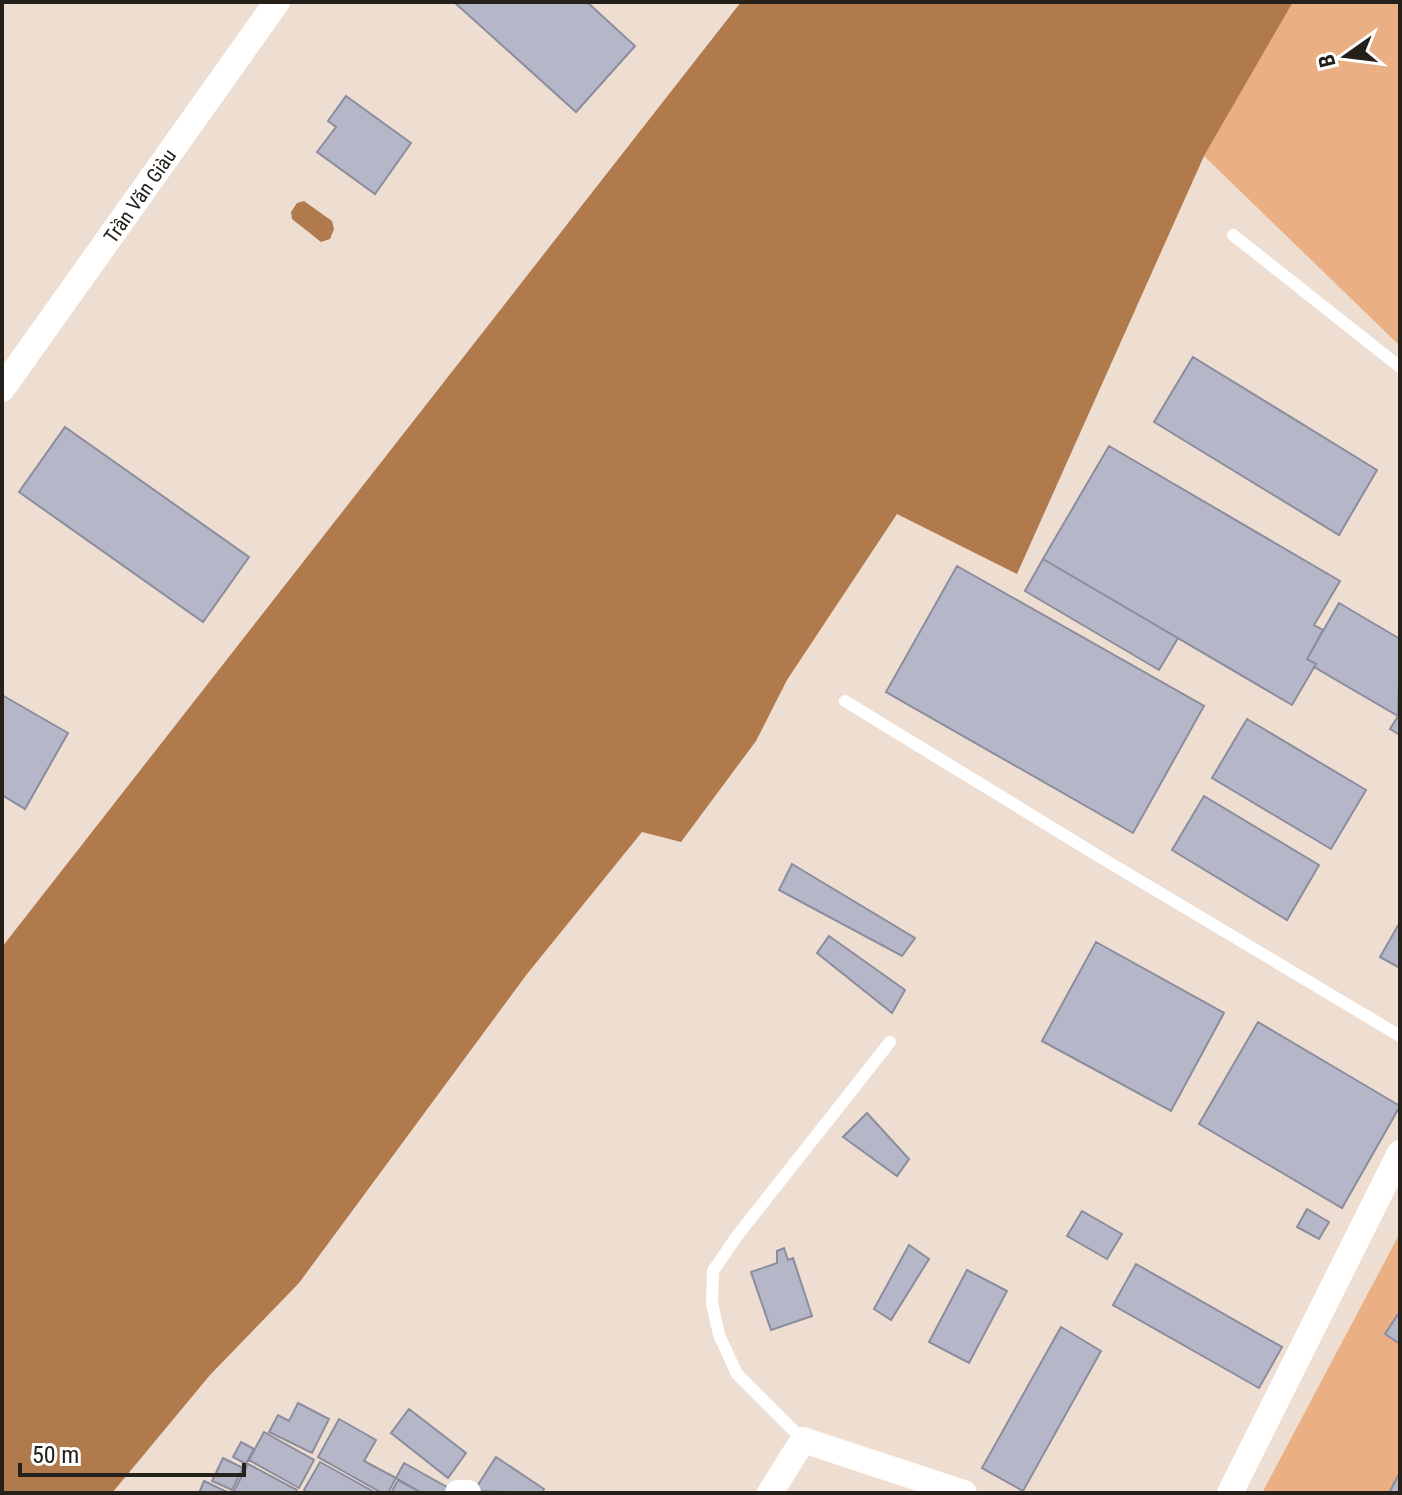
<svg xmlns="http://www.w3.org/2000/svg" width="1402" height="1495" viewBox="0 0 1402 1495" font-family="'Roboto Condensed',sans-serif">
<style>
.green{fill:#eab083}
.water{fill:#b17a4d}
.building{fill:#b5b7c9;stroke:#8b8d9d;stroke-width:2}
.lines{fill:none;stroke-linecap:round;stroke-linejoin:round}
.lane{stroke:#fff;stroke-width:12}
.street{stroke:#fff;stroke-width:26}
.labels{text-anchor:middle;stroke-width:7;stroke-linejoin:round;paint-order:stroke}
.street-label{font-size:20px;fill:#26201b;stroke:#fff}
</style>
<rect width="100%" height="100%" fill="#eeddd1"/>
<path class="green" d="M1293,2h107v344l-196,-190z
M1400,1233v260h-138z"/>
<path class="water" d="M741,2h552l-89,154 -187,418 -120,-60 -110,166 -31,61 -75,101 -39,-10 -115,142 -228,309 -89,92 -98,118h-110v-546z
M304,201l28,20 2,8 -4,10 -9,3 -29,-23 -1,-7 6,-9z"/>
<path class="building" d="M454,2h133l48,44 -59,66z
M346,96l65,47 -36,51 -58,-42 19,-25 -8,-6z
M1193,357l184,113 -38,65 -185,-113z
M65,427l184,130 -46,65 -184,-130z
M1109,446l231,135 -26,44 9,5 -16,29 9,5 -24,41 -249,-146z
M1043,559l135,79 -19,32 -134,-79z
M957,566l247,140 -71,127 -247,-141z
M1339,603l61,36 -2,77 -84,-49 2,-3 -9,-5z
M2,695l66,38 -43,76 -23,-14z
M1400,713v22l-10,-6z
M1247,719l119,71 -35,59 -119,-71z
M1204,796l115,69 -32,55 -115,-70z
M792,864l123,74 -13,18 -123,-66z
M1400,922v46l-20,-11z
M829,936l76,54 -13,23 -75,-60z
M1096,942l128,71 -53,98 -129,-70z
M1258,1022l142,84 -58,102 -143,-84z
M867,1113l42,46 -12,17 -54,-39z
M1307,1209l22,13 -10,17 -22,-12z
M1082,1211l40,23 -15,25 -40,-23z
M909,1245l20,14 -38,61 -17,-11z
M784,1248l4,12 5,-2 19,58 -41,14 -20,-58 26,-9v-12z
M1136,1264l146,83 -23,41 -146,-83z
M967,1270l40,21 -38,72 -40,-21z
M1400,1311v33l-15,-10z
M1061,1327l40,24 -78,140 -41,-23z
M298,1403l31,16 -17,34 -43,-21 9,-17 11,6z
M409,1409l57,44 -18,25 -57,-45z
M339,1419l37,21 -12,21 32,17 -8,15h-6l-64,-36z
M264,1432l50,28 -15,28 -50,-28z
M241,1442l13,7 -8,15 -13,-7z
M496,1457l48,32 -2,4 -68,-2z
M223,1458l20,10 -11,22 -20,-9z
M320,1462l56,31h-67l-5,-3z
M404,1463l52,29v1h-34l-26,-15z
M248,1464l49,26 -1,3h-63z
M1399,1474l1,19h-11z
M398,1480l24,13h-31z
M204,1481l25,12h-30z"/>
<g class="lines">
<path class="lane" d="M1233,235l167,132
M845,701l255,156 300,179
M803,1440l-66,-66 -18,-39 -7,-32 1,-32 24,-35 153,-194"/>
<path class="street" d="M2,389l275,-387
M458,1493h10
M770,1493l33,-53 161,53
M1230,1493l170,-340"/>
</g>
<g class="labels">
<g class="street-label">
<text transform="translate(140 196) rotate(-55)" y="7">Trần Văn Giàu</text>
</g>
</g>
<rect width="1402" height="1495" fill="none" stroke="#26201b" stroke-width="8"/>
<g transform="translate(1346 56) rotate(256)" stroke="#ffffff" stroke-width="6" paint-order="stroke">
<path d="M0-6L14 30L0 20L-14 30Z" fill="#26201b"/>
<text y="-12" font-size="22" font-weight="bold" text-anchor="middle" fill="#26201b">B</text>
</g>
<path d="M20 1463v12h224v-12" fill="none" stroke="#26201b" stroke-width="4"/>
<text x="32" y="1463" font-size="24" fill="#26201b" stroke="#ffffff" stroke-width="6" paint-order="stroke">50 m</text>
</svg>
